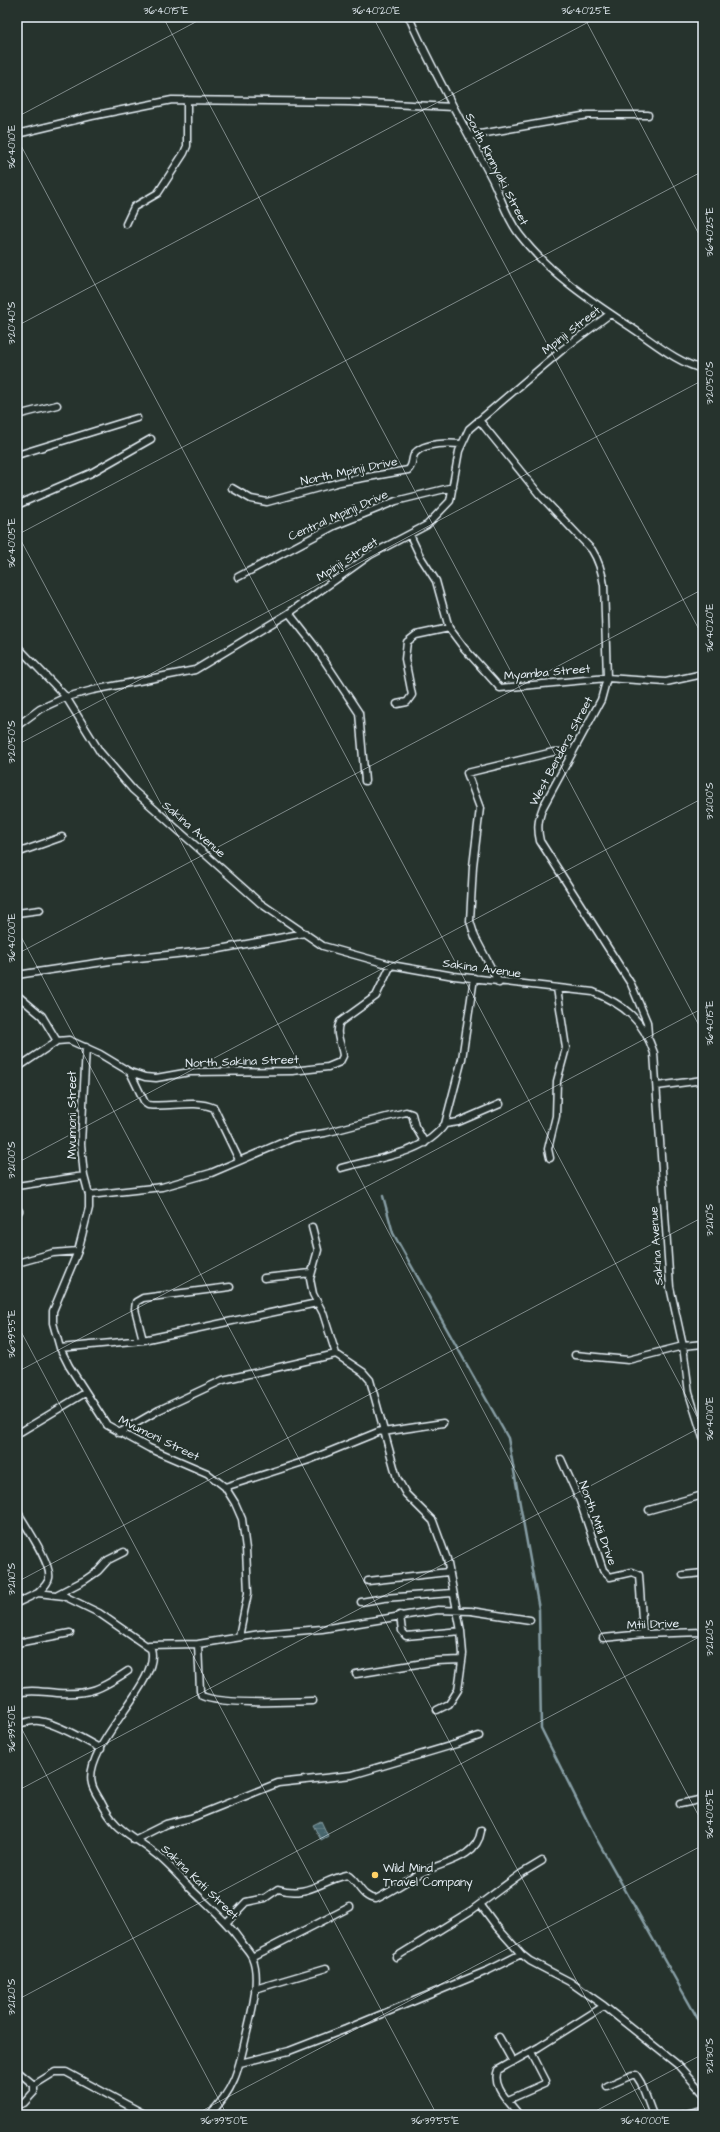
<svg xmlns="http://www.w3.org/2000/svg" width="720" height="2132" viewBox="0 0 720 2132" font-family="'Architects Daughter',sans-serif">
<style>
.water{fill:url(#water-rules);stroke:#879ea5}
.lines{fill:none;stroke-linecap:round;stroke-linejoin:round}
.stream{stroke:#879ea5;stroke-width:2.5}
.street-casing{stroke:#e8f1f8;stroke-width:9}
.street{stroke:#26332d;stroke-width:6}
.ticks{fill:none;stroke:#e8f1f8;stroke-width:1;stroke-opacity:0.45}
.poi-dot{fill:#ffd166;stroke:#26332d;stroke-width:1.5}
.labels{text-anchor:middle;stroke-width:4;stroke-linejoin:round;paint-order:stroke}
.street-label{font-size:12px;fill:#e8f1f8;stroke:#26332d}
.poi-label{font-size:12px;fill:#e8f1f8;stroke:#26332d;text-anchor:start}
.neatline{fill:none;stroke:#e8f1f8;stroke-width:1.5}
.ticks-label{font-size:10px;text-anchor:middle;fill:#e8f1f8}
</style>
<defs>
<pattern id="water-rules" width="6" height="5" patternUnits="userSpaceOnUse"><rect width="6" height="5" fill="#47666d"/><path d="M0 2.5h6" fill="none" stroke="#627c83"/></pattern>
</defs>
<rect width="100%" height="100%" fill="#26332d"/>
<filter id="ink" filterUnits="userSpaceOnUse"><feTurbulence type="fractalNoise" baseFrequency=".025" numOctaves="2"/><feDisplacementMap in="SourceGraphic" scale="8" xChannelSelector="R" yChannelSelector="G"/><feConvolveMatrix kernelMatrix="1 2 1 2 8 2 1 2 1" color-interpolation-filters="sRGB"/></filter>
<g filter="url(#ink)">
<path class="water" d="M321,1821l7,15 -7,4 -8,-15z"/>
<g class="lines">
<path class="stream" d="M383,1196l10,37 115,205 31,171 2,119 55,110 107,190"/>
<defs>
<path id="street" d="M409,17c24,56 55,108 83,162 9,18 14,38 27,55 30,40 75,69 116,96 21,14 43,33 68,39
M17,134l75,-18 80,-16 178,2 103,5
M469,136l119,-21h60
M126,224l8,-17 24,-14 26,-40 3,-7v-46
M17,415l40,-10
M479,420l60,74 53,56c7,11 10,22 12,35l3,93 -6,22 -58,107c-5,13 -6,21 -3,34l91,143 16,38 1,12
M17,455l120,-37
M232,488l19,11 16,3 73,-20 68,-12c6,-5 3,-12 7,-17 10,-11 34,-10 47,-9
M17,505l74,-32 60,-34
M410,535l10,21 16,25 13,47 15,20 36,40 107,-10 59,4 37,-8
M238,577l96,-51 62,-25 57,-14
M289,613l25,32 45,68 6,68
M17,646l49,51 34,55 33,38 127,113 63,43 68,19 63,11 139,16c32,13 50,28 61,61l16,234 13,59 6,47 14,45
M397,704l10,-2 5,-7 -7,-36 2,-17 9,-7 33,-7
M17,726l23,-17 26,-12 27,-7 102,-20 94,-57 81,-58 57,-30 23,-24 9,-50 10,-22 93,-79 48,-36
M17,853l45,-16
M17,913l23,-3
M17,975l93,-14 104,-11 91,-17
M499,983l-24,-46 -5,-16 3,-55 7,-58 -13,-35 86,-21h20
M17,995l25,21 15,25
M86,1047l-5,97 3,32 5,19v13l-11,43 -25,60v12l7,25 9,18 38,59 42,23 58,25 18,14 10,16 7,16 4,30 2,44 -9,44
M17,1068l40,-27 12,-1 31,14 30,18 15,5 11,1 34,-6 102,-1 36,-4 12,-5 3,-6c-1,-12 -9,-22 -3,-34l36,-26 15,-31
M130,1072l15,31 3,2c21,3 46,-6 66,3l25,52
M657,1086l46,-6
M445,1124l13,-2 42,-18
M550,1158l-2,-9 8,-33 1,-35 9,-33 -9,-60
M341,1168c33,-10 83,-13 104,-44l17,-65 12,-81
M17,1186l67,-10
M89,1195l73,-8 49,-14 82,-35 32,-5 81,-21 6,2 3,12 10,17
M17,1211h2
M312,1227l6,23 -8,29 3,15 10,19 13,41 27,18 7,8 27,98 9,16 27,27 14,38 14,72 2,23 -5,36 -9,14 -12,6
M17,1263l36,-10 25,-2
M264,1278l47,-5
M143,1340l-8,-31 1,-7 7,-4 87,-11
M60,1348l83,-8 174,-37
M575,1355l53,5 55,-14 20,-2
M383,1432l60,-9
M119,1433l40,-23 64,-30 113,-26
M17,1434l68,-41
M561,1459l19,42 23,69 7,7 22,-5 7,3 4,59
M225,1487l84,-27 74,-30
M649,1510l54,-15
M17,1511c8,14 35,53 32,67 -1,6 -7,11 -11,15
M683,1575l20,-2
M368,1581l80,-9
M58,1594l27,-14 13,-9 10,-11 16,-8
M361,1602l23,-4 68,-5
M17,1603l21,-10 26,3 35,17 52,36c11,32 -69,97 -59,135 1,5 5,11 8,16 16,32 28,32 53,52 14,10 25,23 37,36 18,18 37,33 52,55 3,4 8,9 10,14 9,20 0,54 -5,75 -8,35 -11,56 -38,83
M400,1615l2,16 4,5 55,-5
M603,1638l40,-4 60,-2
M17,1643l53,-10
M198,1644l2,47 2,5c20,9 87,6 111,5
M149,1645l49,-1 62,-10 62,-5 116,-19 33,1 59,9
M356,1674l80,-13 26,-1
M17,1693c13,-4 26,-1 40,0 33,2 44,-4 71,-22
M17,1724c7,-1 14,-4 22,-3 17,2 46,19 62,28
M680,1804l23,-5
M134,1840l32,-16 25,-6 87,-35 74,-8 104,-31 23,-8
M480,1904l17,23 24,27 9,7 40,21 34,24 74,59 25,28
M227,1922l19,-20 19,-4 13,-9c29,9 42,-8 69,-14 11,6 14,23 29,24 16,-8 30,-18 45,-26 21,-11 56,-14 60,-42
M252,1957l98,-50
M396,1957l76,-47 50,-37 20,-12
M255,1989l71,-21
M499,2037l14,25
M240,2063l49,-12 57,-22 143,-59 32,-16
M17,2071l17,14v7l-10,11 -7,2
M34,2085l21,-13h11l80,43
M607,2086l25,-11h4l5,8 12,32
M508,2100l36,-16 2,-3 -15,-29
M519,2115c-9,-13 -28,-28 -21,-45l41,-23 65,-41
M682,2115l21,-5"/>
</defs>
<use href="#street" class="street-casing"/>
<use href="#street" class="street"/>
</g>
</g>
<path class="ticks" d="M163,17l540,1016M373,17l330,620M584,17l119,225M17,117l188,-100M17,138l686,1290M17,326l581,-309M17,533l686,1291M17,535l686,-364M17,745l686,-365M17,929l631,1186M17,954l686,-365M17,1163l686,-365M17,1324l420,791M17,1372l686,-364M17,1582l686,-365M17,1720l210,395M17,1791l686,-365M17,2000l686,-365M194,2115l509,-270M588,2115l115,-61"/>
<circle class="poi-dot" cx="375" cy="1875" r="4"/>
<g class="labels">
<g class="street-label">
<text transform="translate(497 169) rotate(63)" y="4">South Kimnyaki Street</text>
<text transform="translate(571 330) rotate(-38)" y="4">Mpinji Street</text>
<text transform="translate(349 471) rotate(-12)" y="4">North Mpinji Drive</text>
<text transform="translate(338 515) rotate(-24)" y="4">Central Mpinji Drive</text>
<text transform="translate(347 559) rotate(-33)" y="4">Mpinji Street</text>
<text transform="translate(547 672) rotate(-5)" y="4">Myamba Street</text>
<text transform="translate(561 751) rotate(-62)" y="4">West Bendera Street</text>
<text transform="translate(194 829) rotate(41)" y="4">Sakina Avenue</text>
<text transform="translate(482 968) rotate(8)" y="4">Sakina Avenue</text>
<text transform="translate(242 1061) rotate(-2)" y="4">North Sakina Street</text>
<text transform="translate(72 1115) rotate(-90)" y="4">Mvumoni Street</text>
<text transform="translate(656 1246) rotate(-94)" y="4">Sakina Avenue</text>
<text transform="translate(159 1438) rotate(26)" y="4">Mvumoni Street</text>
<text transform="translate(598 1523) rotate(70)" y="4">North Mtii Drive</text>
<text transform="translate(653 1624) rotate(-2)" y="4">Mtii Drive</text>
<text transform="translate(200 1882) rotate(44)" y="4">Sakina Kati Street</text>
</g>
<g class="poi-label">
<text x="383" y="1872">Wild Mind<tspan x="383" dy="14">Travel Company</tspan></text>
</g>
</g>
<rect width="720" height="2132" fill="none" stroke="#26332d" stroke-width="44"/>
<rect x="22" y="22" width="676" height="2088" class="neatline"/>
<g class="ticks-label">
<text x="166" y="14">36°40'15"E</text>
<text x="376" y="14">36°40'20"E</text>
<text x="586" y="14">36°40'25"E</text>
<text transform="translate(11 147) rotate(-90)" y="4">36°40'10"E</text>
<text transform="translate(709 232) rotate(-90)" y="4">36°40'25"E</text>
<text transform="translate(11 323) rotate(-90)" y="4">3°20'40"S</text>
<text transform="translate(709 383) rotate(-90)" y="4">3°20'50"S</text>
<text transform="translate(11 543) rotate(-90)" y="4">36°40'05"E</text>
<text transform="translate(709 628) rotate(-90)" y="4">36°40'20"E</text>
<text transform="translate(11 742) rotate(-90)" y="4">3°20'50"S</text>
<text transform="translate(709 801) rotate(-90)" y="4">3°21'00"S</text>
<text transform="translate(11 938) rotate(-90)" y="4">36°40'00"E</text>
<text transform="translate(709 1023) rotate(-90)" y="4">36°40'15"E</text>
<text transform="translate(11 1160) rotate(-90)" y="4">3°21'00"S</text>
<text transform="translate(709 1220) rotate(-90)" y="4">3°21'10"S</text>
<text transform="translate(11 1334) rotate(-90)" y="4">36°39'55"E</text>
<text transform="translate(709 1419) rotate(-90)" y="4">36°40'10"E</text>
<text transform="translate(11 1579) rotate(-90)" y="4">3°21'10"S</text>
<text transform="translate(709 1638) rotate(-90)" y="4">3°21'20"S</text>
<text transform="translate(11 1729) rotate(-90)" y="4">36°39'50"E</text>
<text transform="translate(709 1814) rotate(-90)" y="4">36°40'05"E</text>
<text transform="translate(11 1997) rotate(-90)" y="4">3°21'20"S</text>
<text transform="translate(709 2056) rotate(-90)" y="4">3°21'30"S</text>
<text x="224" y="2124">36°39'50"E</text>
<text x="435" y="2124">36°39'55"E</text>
<text x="645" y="2124">36°40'00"E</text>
</g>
</svg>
